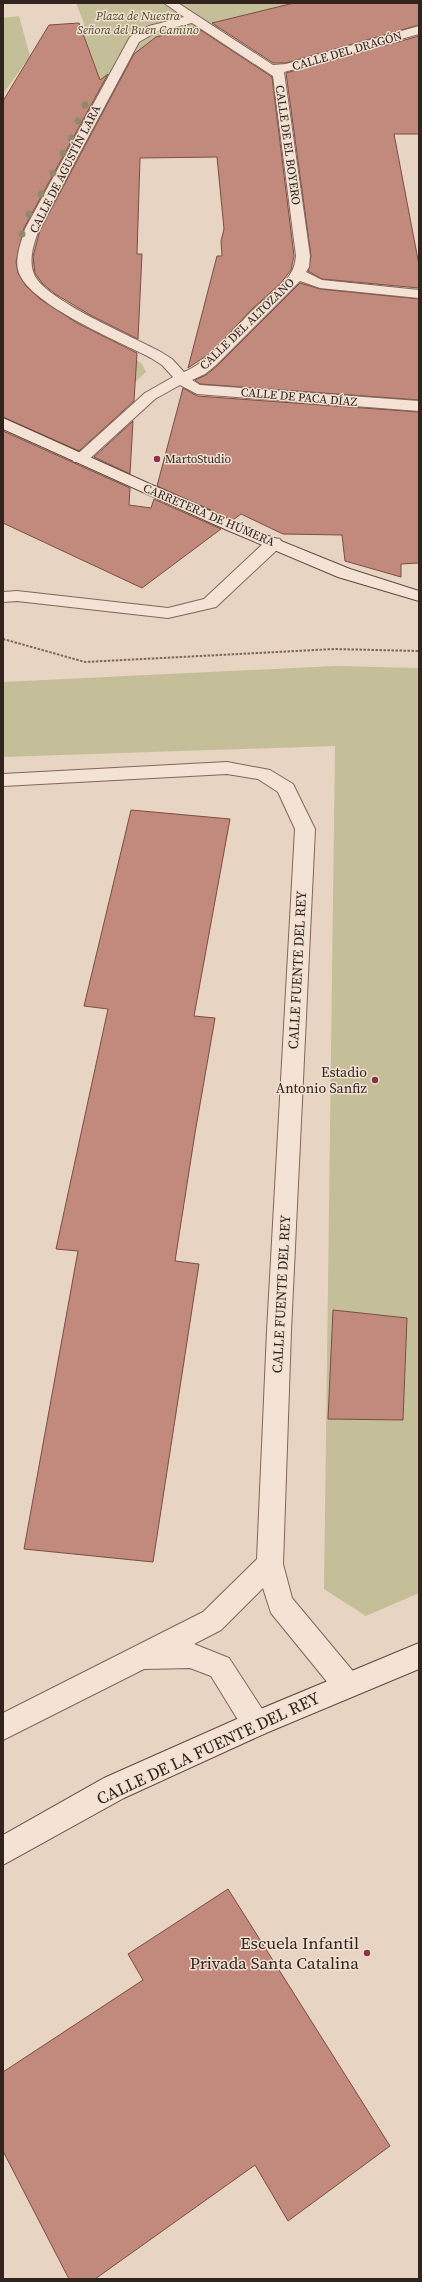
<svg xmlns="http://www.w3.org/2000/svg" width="422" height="2282" viewBox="0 0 422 2282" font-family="'Source Serif 4',serif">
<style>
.green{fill:#c4bf98}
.building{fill:#c2897d;stroke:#7c4d44}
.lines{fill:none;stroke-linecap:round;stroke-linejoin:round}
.lane-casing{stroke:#80665c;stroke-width:2}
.street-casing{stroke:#80665c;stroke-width:2}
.secondary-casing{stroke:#61483f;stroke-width:2}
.path{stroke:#80665c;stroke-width:2;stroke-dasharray:2.5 1.5;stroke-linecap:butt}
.lane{fill:#f4e3d4;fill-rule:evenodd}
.street{fill:#f4e3d4;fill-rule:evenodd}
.secondary{fill:#f4e3d4;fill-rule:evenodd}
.tree{fill:#92896d}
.poi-dot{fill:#873348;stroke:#f0e0d1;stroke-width:1.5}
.labels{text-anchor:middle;stroke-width:3;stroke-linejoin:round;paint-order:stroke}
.far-park-label{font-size:12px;font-style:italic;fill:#4b4b27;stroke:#f0e0d1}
.far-street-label{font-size:12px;fill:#31231e;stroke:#f0e0d1}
.far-poi-label{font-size:12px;fill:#31231e;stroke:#f0e0d1;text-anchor:start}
.street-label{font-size:14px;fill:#31231e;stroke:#f0e0d1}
.poi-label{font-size:14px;fill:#31231e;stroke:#f0e0d1;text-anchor:end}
.near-street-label{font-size:17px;fill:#31231e;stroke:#f0e0d1}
.near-poi-label{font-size:17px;fill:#31231e;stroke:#f0e0d1;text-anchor:end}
</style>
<rect width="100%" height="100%" fill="#e8d4c2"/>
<path class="green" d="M76,3h207l11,6 -90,24 -160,248 17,30 62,38 19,15 4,8 -56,51 -80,-127 -7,-55 60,-131 21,-87z
M19,16l11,40 -27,38v-76z
M336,666l83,2v925l-53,23 -42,-27 11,-843 -332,11v-75z"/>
<path class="building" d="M294,3h125v22l-133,38h-13l-61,-40z
M79,23l21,57 8,-6 -84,154 -8,34 2,11 8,13 14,13 37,24 60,30 -3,48 -55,50 -76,-34v-316l46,-76z
M196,27l76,50 22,179 -3,14 -11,14 -28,25 -40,43 -24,16 29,-112h5l-1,-15 3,-12 -7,-72 -77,1 -3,96h5l-4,85 -46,-23 -37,-22 -13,-11 -7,-10 -2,-16 7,-27 94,-176 22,-17z
M419,36v98h-25l25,131v23l-97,-9 -14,-8 3,-15 -25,-183z
M300,283l20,6 99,10v101l-219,-16 -5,-4 11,-5 11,-9z
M183,388l14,8 222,16v151l-18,1v13l-56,-16 -3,-26 -59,-1 -42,-20 -8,6 -76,-34z
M133,421l-3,53 -36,-17z
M3,431l127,57 -1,17 22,3 3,-9 67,30 -79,59 -139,-65z
M131,810l99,9 -36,197 21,2 -20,115 -20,128 24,3 -46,298 -129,-13 54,-298 -22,-2 52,-240 -24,-3z
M333,1310l74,8 -4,102 -75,-1z
M228,1889l162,257 -102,75 -33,-56 -160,114h-26l-66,-128v-79l140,-92 -15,-26z"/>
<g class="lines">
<defs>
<path id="lane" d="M274,538l6,1 2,4 -2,4 -64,60 -48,11 -151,-17 -14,1v-10l14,-1 151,17 36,-9 64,-60z"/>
<path id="street" d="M164,3h14l95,62 13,-1 133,-38v8l-135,38 26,184 -1,11 -3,5 16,8 97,10v8l-99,-10 -20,-7 -84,84 -11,9 -13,6 8,5 219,16v10l-222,-17 -17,-9 -25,14 -69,63h-12l-2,-3 73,-66 28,-16 -11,-12 -11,-7c-32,-17 -119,-52 -132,-85 -5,-14 2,-30 6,-44l105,-192 19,-11 35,-9zM192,23l81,53 23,180c-1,8 -2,13 -7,20 -9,13 -25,23 -36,34 -22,21 -40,50 -69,62l-12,-13 -11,-7c-27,-15 -117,-52 -127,-78 -6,-15 0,-31 5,-45l100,-187 19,-11z
M227,762l43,8 23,14 22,45 -24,502 -8,233 9,34 65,78 3,9 -3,9 -10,4 -10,-4 -66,-81 -8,-25 -42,42 -27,14 35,14 37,57 4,9 -4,9 -10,4 -10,-4 -35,-57 -21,-8 -46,1 -141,71v-27l200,-101 54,-53 10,-228 28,-502 -17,-37 -20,-13 -31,-5 -224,12v-12z"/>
<path id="secondary" d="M3,418l236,106 111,45 69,22v10l-81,-24 -111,-47 -224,-101z
M419,1643v26l-153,64 -142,65 -121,67v-30l101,-57 142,-63z"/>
</defs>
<use href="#lane" class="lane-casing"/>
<use href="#street" class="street-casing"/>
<use href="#secondary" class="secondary-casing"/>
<path class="path" d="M3,639l82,23 249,-13 85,2"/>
<use href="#lane" class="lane"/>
<use href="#street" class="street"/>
<use href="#secondary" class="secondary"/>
</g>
<g class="tree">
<circle cx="85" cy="105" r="3.5"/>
<circle cx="78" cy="121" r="3.5"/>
<circle cx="71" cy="138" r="3.5"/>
<circle cx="63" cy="153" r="3.5"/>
<circle cx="53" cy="173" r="3.5"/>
<circle cx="41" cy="194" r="3.5"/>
<circle cx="29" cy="214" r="3.5"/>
<circle cx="22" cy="234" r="3.5"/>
</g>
<g class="poi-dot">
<circle cx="157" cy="459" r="4"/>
<circle cx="375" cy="1080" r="4"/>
<circle cx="367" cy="1953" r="4"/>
</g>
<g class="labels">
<g class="far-park-label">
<text x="138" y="20">Plaza de Nuestra<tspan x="138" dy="14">Señora del Buen Camino</tspan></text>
</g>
<g class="far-street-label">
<text transform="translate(347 51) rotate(-16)" y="4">CALLE DEL DRAGÓN</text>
<text transform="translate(288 145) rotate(82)" y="4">CALLE DE EL BOYERO</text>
<text transform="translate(65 169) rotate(-63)" y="4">CALLE DE AGUSTÍN LARA</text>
<text transform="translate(247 324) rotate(-44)" y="4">CALLE DEL ALTOZANO</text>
<text transform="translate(299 397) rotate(5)" y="4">CALLE DE PACA DÍAZ</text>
<text transform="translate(209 515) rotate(23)" y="4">CARRETERA DE HÚMERA</text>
</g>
<g class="far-poi-label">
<text x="165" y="463">MartoStudio</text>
</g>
<g class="street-label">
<text transform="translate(297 970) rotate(-87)" y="5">CALLE FUENTE DEL REY</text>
<text transform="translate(281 1294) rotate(-87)" y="5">CALLE FUENTE DEL REY</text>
</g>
<g class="poi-label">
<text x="367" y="1077">Estadio<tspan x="367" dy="16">Antonio Sanfiz</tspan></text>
</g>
<g class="near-street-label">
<text transform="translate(208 1748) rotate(-25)" y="6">CALLE DE LA FUENTE DEL REY</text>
</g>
<g class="near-poi-label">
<text x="359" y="1949">Escuela Infantil<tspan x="359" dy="20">Privada Santa Catalina</tspan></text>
</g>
</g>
<rect width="422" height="2282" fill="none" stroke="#31231e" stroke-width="8"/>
</svg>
